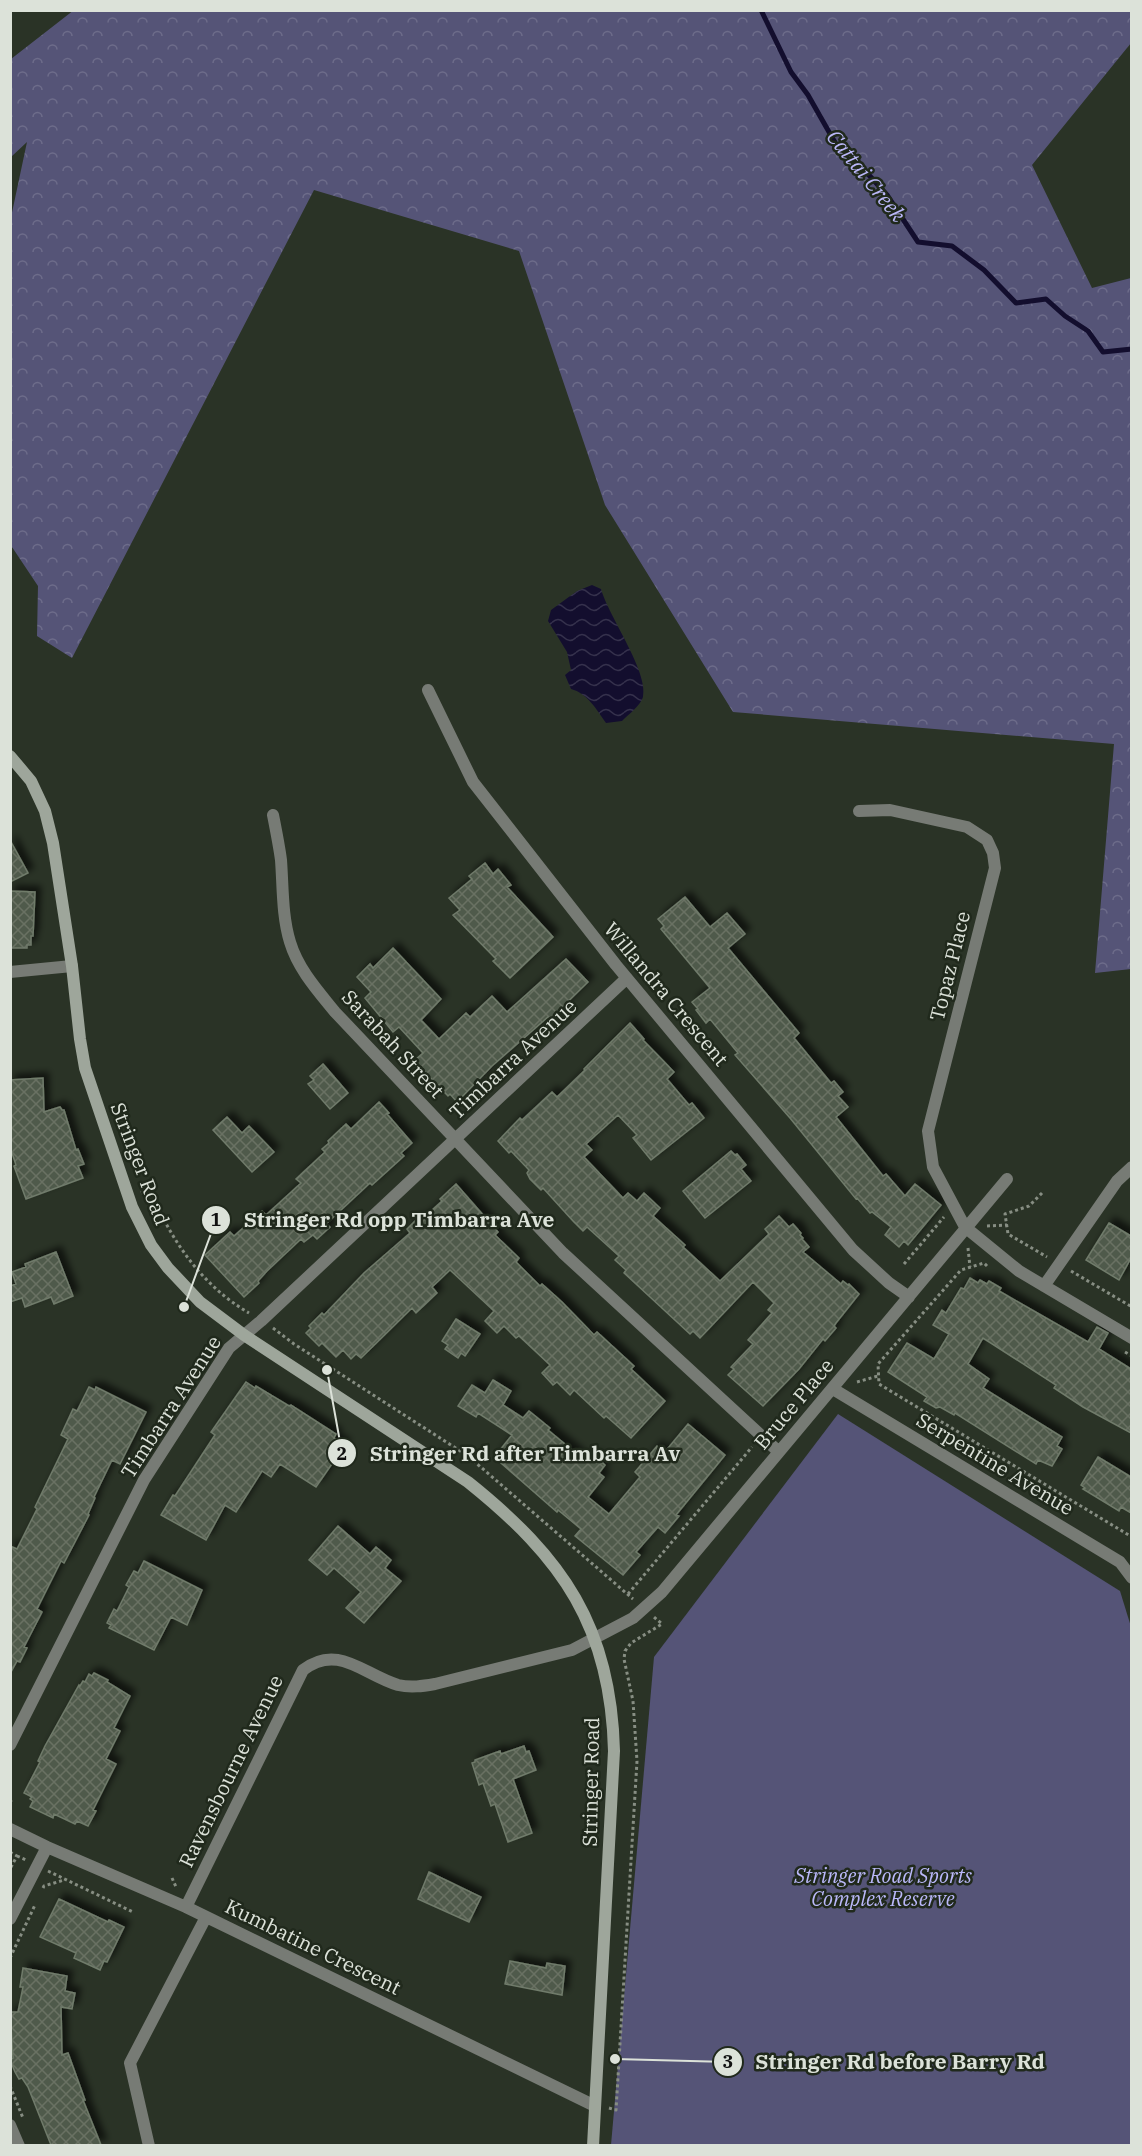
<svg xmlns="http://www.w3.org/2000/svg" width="1142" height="2156" viewBox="0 0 1142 2156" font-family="'IBM Plex Serif',serif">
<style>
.forest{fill:url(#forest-crowns)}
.park{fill:#555477}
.water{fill:url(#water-waves)}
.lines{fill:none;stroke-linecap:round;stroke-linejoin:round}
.stream{stroke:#130e2e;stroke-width:5}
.building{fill:url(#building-cross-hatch);stroke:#707b6b;stroke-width:1.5;filter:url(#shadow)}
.path{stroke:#878e83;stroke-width:3;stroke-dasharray:3 3;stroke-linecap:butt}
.street{stroke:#777b75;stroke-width:12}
.secondary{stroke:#9ea69b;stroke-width:12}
.labels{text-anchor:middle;stroke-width:5;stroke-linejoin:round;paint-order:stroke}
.street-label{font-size:20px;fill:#dce2d9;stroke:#20291c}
.park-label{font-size:20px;font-style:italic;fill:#bab8f9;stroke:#20291c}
.water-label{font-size:21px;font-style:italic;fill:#bab7f8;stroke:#20291c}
.leader{fill:none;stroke:#dce2d9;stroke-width:2}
.callout-dot{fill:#dce2d9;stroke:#20291c;stroke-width:2}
.mark-label{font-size:18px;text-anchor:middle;font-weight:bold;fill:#111}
.callout-label{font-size:21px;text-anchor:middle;font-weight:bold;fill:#dce2d9;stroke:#20291c;stroke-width:5;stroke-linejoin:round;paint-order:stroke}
</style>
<defs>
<pattern id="forest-crowns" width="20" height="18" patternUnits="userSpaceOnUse" patternTransform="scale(1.5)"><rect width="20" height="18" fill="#555477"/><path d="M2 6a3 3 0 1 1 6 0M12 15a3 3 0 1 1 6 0" fill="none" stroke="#6d6c8a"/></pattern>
<pattern id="water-waves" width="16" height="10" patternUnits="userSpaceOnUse" patternTransform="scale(1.5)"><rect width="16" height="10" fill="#130e2e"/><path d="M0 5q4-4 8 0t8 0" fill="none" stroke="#35314c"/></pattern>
<pattern id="building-cross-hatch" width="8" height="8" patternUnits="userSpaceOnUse" patternTransform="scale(1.5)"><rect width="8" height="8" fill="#505a4b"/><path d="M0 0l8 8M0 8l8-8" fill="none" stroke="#697164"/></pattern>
<filter id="shadow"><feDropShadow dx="5.5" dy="-5.5" stdDeviation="3" flood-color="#0009"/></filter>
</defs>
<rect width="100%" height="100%" fill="#2a3326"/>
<path class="forest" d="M74,10l1057,1v32l-99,122 60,123 39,-10v691l-36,4 19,-229 -381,-32 -128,-207 -86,-254 -205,-61 -242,468 -35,-22 1,-50 -28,-42v-322l17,-80 -16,15v-98z"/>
<path class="park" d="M838,1414l282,177 12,39 -1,515h-520l43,-488z"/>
<path class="water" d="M592,585l9,4c8,28 48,83 42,108 -2,8 -15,18 -21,24l-16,2c-9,-13 -19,-30 -35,-34l-6,-14 6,-5 -4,-18 -19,-31 3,-11 26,-19z"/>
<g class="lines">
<path class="stream" d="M761,10l30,62 17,23 29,51 15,18 8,7 8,3 19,21 31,47 34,4 32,24 32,33 30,-4 19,17 23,15 15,21 29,-3"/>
</g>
<path class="building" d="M10,840l18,33 -18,9z
M485,863l8,11 5,-5 13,16 -4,2 46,50 -43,41 -17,-17 3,-2 -43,-44 7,-5 -11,-12 23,-19 -3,-3z
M10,891l25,1 -2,44h-2v9h-4v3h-17z
M685,897l25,30 17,-14 18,21 -17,14 71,85 -5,5 37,45 3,-2 9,11 -5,4 10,11 -12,10 47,59 3,-2 19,22 10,-12 26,21 -33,40 -4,-4 -5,6 -14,-12 6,-8 -19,-15 -2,1 -13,-15 -1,1 -66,-81 -55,-63 3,-2 -28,-34 -4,4 -10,-13 2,-1 -6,-7 18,-14 -49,-59 3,-3 -6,-7z
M393,948l48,51 -20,21 18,19 27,-26 4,4 22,-21 15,16 59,-53 22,23 -38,37 -2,-2 -56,49 -35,36 -7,-8 -2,2 -34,-35 9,-8 -24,-26 -6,5 -28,-34 6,-6 -14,-15 13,-13 3,4z
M630,1023l14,16 -1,1 31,32 -7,7 22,26 3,-2 12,15 -53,42 -18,-22 4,-3 -19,-20 -32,29 6,6 -8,7 39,41 5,-5 9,8 7,-8 16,15 -7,8 32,29 -2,2 37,34 49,-47 -4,-5 14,-13 10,11 4,-3 8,9 -1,2 3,3 -1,1 7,8 -6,5 38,32 2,-3 5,4 1,-1 10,10 -23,29 -2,3 2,2 -11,13 -2,-2 -24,30 -36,37 -35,-31 6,-6 -3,-2 22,-23 -5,-4 24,-27 -4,-3 6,-7 -21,-21 -53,56 -7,-7 -3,3 -66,-61 2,-3 -11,-10 4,-4 -32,-29 -4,4 -10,-10 -30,-33 -2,2 -11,-11 -3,-6 2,-3 -18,-19 -2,2 -11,-12 22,-23 2,2 30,-28 5,5 28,-27 -1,-1z
M323,1064l25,29 -18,16 -22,-25 6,-4 -4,-4z
M43,1078l1,34 16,-5 2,3h2l12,40 2,-1 6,15 -6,2 5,12 -57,21 -12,-33 2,-1 -6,-18v-67z
M379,1102l10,11 -2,1 25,29 -11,10 3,3 -32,29 -2,-2 -44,41 4,3 -13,12 -4,-4 -9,7 -3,-3 -34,32 -9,10 1,2 -15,14 -39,-42 25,-23 4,4 28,-25 4,4 35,-32 -5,-4 29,-27 -3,-3 7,-6 -1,-2 18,-17 5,5z
M227,1117l15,16 7,-7 25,26 -22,20 -39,-42z
M731,1151l4,4 2,-1 9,11 -5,4 10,12 -46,37 -22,-27z
M456,1184l42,48 -3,3 24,23 -3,4 24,24 2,-2 20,18 32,33 3,-3 37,34 -3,3 34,32 -34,37 -25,-22 -2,2 -30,-28 -4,5 -13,-13 -4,3 -11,-12 8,-8 -31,-29 -3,2 -12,-12 -7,7 -12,-12 9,-10 -44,-41 -18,17 5,6 -21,20 -4,-5 -51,50 -5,-4 -5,5 -8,-9 -7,7 -14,-14 -3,3 -13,-13 5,-5 -2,-2 13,-13 2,2 40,-42 46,-40 -3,-4 11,-11 2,3 22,-20 -2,-2z
M1109,1223l22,13v22l-12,22 -33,-20z
M56,1252l17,44 -19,8 -3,-7 -26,10 -3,-9 -12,4v-16l6,-2 -4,-12 14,-5 -1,-3z
M970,1278l8,5 2,-3 7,4 2,-3 12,7 -2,3 89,51 9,-15 11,6 -9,16 32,20v64l-48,-26 -29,-19 2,-3 -73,-47 -15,26 21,15 -6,9 79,49 -5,9 5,3 -10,17 -14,-6 -2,4 -81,-51 -1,2 -14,-8 -4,1 -12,-7 3,-4 -39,-25 19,-29 27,16 15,-25 -16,-9 9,-15 4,3 15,-25 3,1z
M456,1319l24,15 -15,22 -4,-3 -3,5 -13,-9 3,-4 -6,-4z
M493,1380l18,11 -8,14 20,13 6,-7 21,17 -2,2 40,33 7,-7 10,9 -6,8 5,4 -16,20 21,17 31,-37 -5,-5 22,-26 7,7 24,-29 37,31 -49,60 3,1 -14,17 -7,-6 -22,25 4,3 -17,20 -48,-39 6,-7 -23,-19 -1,2 -56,-49 1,-2 -6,-6 16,-20 -34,-22 -2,4 -18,-11 14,-21 13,8z
M246,1382l9,6 1,-2 33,20 2,-1 45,29 -2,4 11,7 -29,42 -36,-23 -9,13 -9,-6 -26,41 -11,-7 -19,35 -45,-25 12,-20 2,1 40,-61 -4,-3z
M89,1387l6,3 1,-3 50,25 -26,52 -8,-4 -18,37 1,1 -7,16 1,1 -25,48 -3,-2 -24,48 5,3 -18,35 3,1 -7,14 -3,-1 -7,13v-128l7,3 20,-40 -2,-2 33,-68 -7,-4 12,-26 4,2z
M1098,1457l33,20v36l-10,-6 -2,4 -36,-22 2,-1 -4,-3z
M338,1526l32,28 6,-7 15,13 -6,8 16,13 -37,42 -18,-15 15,-16 -27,-24 -7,7 -18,-15z
M144,1561l58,29 -15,35 -16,-8 -17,33 -45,-22 2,-3 -4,-2 7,-14 3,2 12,-24 -3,-2 8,-14 4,2z
M94,1673l14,7 -1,2 23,14 -16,32 6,3 -14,28 10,5 -23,46 3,1 -8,15 -11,-5 -2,3 -21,-10 -1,4 -23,-11 3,-6 -3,-2 2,-2 -8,-4 16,-31 -2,-1 7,-15 34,-61 1,1 3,-5 2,1 4,-8 3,2z
M524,1746l2,6 3,-1 7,19 -23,9 19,54 -24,9 -13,-38 -4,2 -8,-23 -4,2 -7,-22 3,-1v-2l25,-9 1,3z
M429,1872l52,25 -12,25 -51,-23z
M59,1899l49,23 1,-2 15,7 -17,35 -3,-1 -4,9 -26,-12 2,-5 -36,-16z
M510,1961l36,7 1,-5 18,3 -3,29 -57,-11z
M23,1968l44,8 -2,15 10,2 -3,16 -11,-2 1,48 6,-2 17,47h-2l18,45h-50l-23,-58 -6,-9 -3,1 -4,-7 -5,-12 3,-2 -3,-46h8l5,-25h-3z"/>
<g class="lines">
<path class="path" d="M141,1193l9,-3c21,50 51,95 99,123
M1042,1193l-13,13 -24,8 3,20 39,23
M987,1226l20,-1
M968,1248l2,19
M904,1264l40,-47
M987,1266l-3,-3 -23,7 -83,94 1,20 253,153
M1071,1271l61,36
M273,1328l21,16 174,112 165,143
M1125,1352l7,4
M857,1382l21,-6
M628,1594l124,-147
M10,1801l2,-1
M10,1852l7,4 -7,13
M17,1856l9,4
M48,1871l85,41
M172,1878l4,9
M43,1888l1,-2 20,-6
M10,1958l25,-53
M10,2086l13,32
M609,2108l7,2 21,-349 -4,-60 -9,-42 1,-8 6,-8 31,-19 -8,-7"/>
<path class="street" d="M428,690l45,92 143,183 237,285 36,33 20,14
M859,811l31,-1 77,17 20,13 6,13 2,15 -67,263 5,36 32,60 54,44 113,67
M273,815c3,15 6,30 8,45 2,27 1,56 9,82 8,27 28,49 45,70l228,241 216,199
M10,972l62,-6
M1044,1286l73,-105 15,-14
M833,1389l287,173 12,16
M10,1745l134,-265 85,-132 32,-27 366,-343
M10,1829l37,18 139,60 409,199
M186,1907l117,-237c35,-27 61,5 95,15 13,3 25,1 37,-1l137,-34 61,-32 29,-26 345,-413
M10,1919l37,-72
M10,2125l9,21
M149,2146l-19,-83 76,-146"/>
<path class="secondary" d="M10,756l21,25 14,30 8,32 19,123 8,73 5,29 47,139 19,38 17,23 32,34 44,33 224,147c95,76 143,145 146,269l-21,395"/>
</g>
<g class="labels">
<g class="street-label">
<text transform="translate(950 966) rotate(-76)" y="7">Topaz Place</text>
<text transform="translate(666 994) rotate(50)" y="7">Willandra Crescent</text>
<text transform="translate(393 1044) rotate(47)" y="7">Sarabah Street</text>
<text transform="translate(513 1059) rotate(-43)" y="7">Timbarra Avenue</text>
<text transform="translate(140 1164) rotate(69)" y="7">Stringer Road</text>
<text transform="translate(794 1404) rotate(-50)" y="7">Bruce Place</text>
<text transform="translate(171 1407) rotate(-57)" y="7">Timbarra Avenue</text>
<text transform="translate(995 1464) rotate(31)" y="7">Serpentine Avenue</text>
<text transform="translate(231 1771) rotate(-64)" y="7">Ravensbourne Avenue</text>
<text transform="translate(591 1782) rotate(-89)" y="7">Stringer Road</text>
<text transform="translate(313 1947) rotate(26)" y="7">Kumbatine Crescent</text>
</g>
<g class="park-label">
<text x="883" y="1883">Stringer Road Sports<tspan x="883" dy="23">Complex Reserve</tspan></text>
</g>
<g class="water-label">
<text transform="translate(866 176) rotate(51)" y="7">Cattai Creek</text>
</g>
</g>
<path class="leader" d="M184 1307L216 1220M327 1370L342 1453M615 2059L728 2062"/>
<g class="callout-dot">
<circle cx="184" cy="1307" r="6"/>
<circle cx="327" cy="1370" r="6"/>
<circle cx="615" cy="2059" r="6"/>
<circle cx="216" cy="1220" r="15"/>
<circle cx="342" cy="1453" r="15"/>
<circle cx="728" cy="2062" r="15"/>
</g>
<g class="mark-label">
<text x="216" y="1226">1</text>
<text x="342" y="1460">2</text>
<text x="728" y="2068">3</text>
</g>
<g class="callout-label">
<text x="399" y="1227">Stringer Rd opp Timbarra Ave</text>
<text x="525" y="1461">Stringer Rd after Timbarra Av</text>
<text x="900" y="2069">Stringer Rd before Barry Rd</text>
</g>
<rect width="1142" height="2156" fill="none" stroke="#dce2d9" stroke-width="24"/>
</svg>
